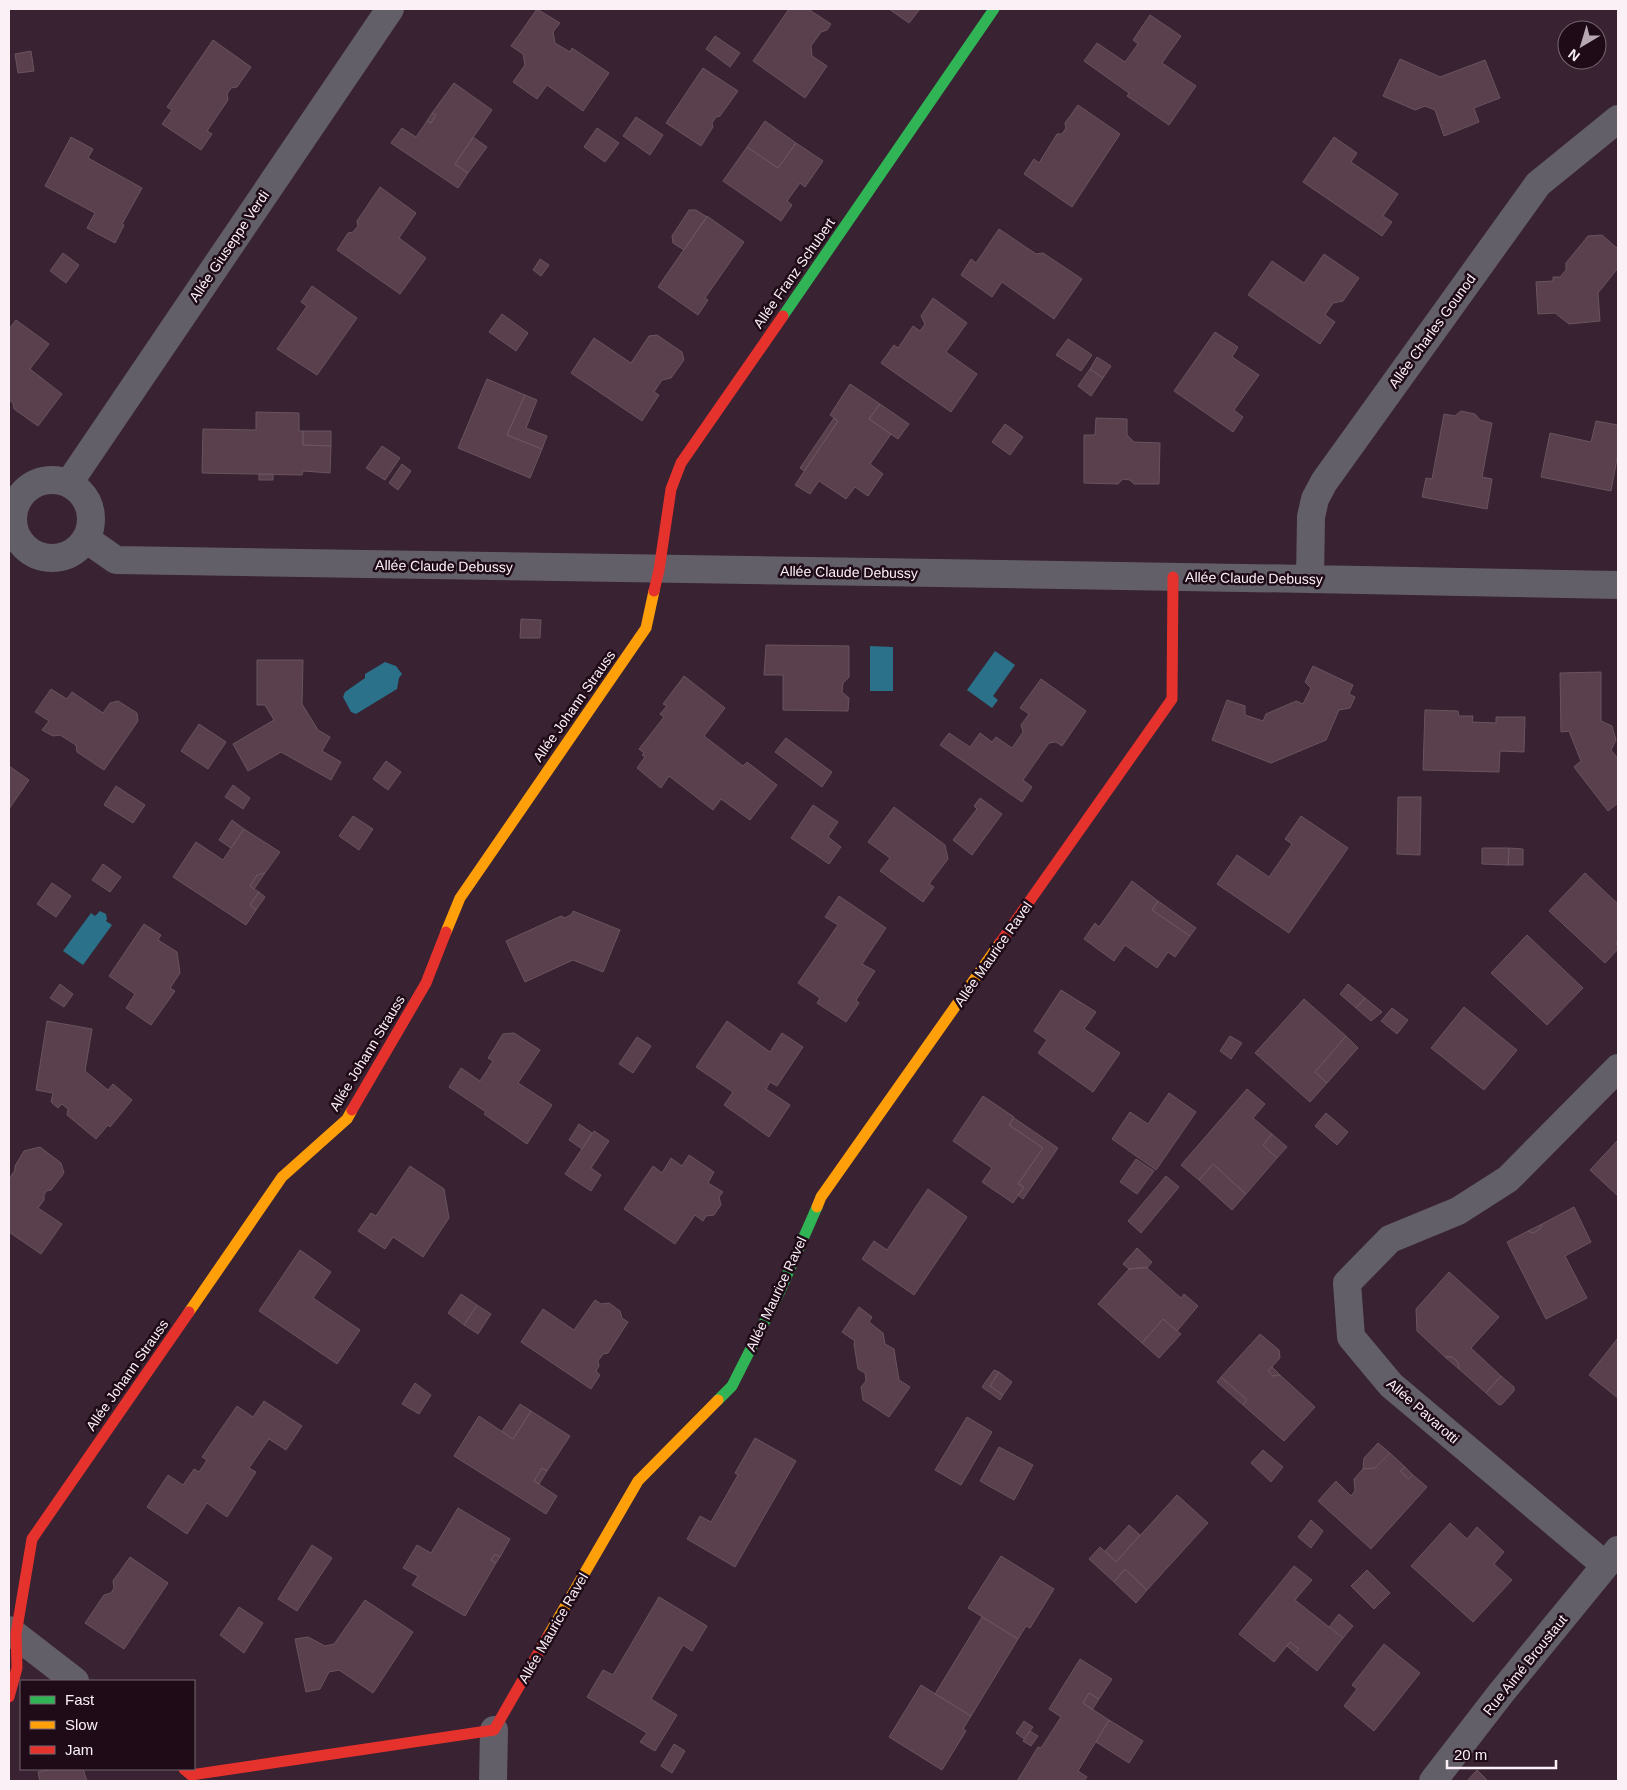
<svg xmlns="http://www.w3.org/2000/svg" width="1627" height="1790" viewBox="0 0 1627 1790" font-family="Arial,sans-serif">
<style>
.water{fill:#2a7189}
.building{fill:#59404c;stroke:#69545e}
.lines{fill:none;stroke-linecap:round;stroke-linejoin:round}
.street{stroke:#625f68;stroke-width:28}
.fast{stroke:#30b455;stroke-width:11}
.slow{stroke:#ff9f0a;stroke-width:11}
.jam{stroke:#e5322d;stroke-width:11}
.labels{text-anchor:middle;stroke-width:5;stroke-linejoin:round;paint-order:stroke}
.street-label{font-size:14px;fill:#fbf0f6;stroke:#1e0b17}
</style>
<rect width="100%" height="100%" fill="#392232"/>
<path class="water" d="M870,646l23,1v44h-23z
M995,651l20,14 -22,31 5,4 -6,8 -25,-18z
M385,662l11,4 6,8 -3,4 -2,11 -41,25 -5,-2 -8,-15 2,-5 20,-14v-4z
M100,911l6,3 1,5 -1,2 6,4 -29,40 -20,-14 28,-38 4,3z"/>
<path class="building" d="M537,9l23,14 -7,9 2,11 15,9 2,-4 37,25 -26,38 -36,-26 -10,14 -24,-17 12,-17 -2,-11 -12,-8z
M789,9h19l23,15 -4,6 -6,2 -10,14 1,10 15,10 -22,32 -52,-37z
M889,9h31l-11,14z
M1150,15l31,21 -19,27 34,23 -27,39 -42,-29 2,-3 -45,-32 13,-18 28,19 13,-18 -5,-4z
M715,36l25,17 -10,14 -24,-18z
M213,40l38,27 -14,20 -6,1 -4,6 1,6 -21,31 5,3 -11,16 -39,-26 10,-14 -5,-3z
M31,51l3,20 -16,2 -3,-19z
M1400,59l40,18 45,-17 15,38 -26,10 5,14 -35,14 -9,-26 -10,-4 -10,4 -32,-14z
M703,68l35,23 -18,25 -4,1 -4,6 1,4 -12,19 -35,-23z
M454,83l38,27 -37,54 13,9 -10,15 -67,-45 11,-15 14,9 11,-16 4,2 5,-8 -4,-2z
M1078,105l42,29 -48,73 -48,-33 10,-15 5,4 18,-29h5l4,-6 -1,-5z
M432,113l4,2 -5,8 -4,-2z
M636,117l27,18 -13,20 -27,-19z
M765,121l31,22 -18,25 -31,-21z
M597,128l22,15 -14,19 -21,-15z
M71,137l22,12 -5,9 54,30 -20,36 2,1 -9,18 -28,-15 8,-15 -50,-27z
M473,137l14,10 -19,26 -13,-9z
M1334,137l23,16 -6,9 47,32 -15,22 9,6 -10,14 -79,-54z
M796,143l27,18 -18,26 -5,-4 -13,18 5,4 -11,16 -58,-40 24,-34 31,21z
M380,187l36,26 -17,25 27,20 -26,36 -63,-44 11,-17 5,-1 5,-6 -1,-5z
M689,210h7l11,7 -23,33 -11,-7 -1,-7z
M707,216l37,26 -39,56 3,2 -10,15 -40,-28z
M999,229l37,25 7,-1 39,26 -28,40 -52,-37 -10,15 -31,-22 10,-16 5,4z
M1602,235l16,14v19l-20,25 2,28 -31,3 -14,-11 -17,1 -2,-32 17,-1v-4h7l6,-7v-7l22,-27z
M63,253l16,12 -13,18 -16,-12z
M1324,254l35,24 -16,23 -10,2 -8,12 10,7 -15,22 -72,-49 24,-34 32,22z
M540,259l9,6 -8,11 -8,-6z
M312,286l45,32 -40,57 -40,-26 30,-43 -6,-4z
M933,298l34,25 -21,29 31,22 -26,38 -70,-49 13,-18 4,3 15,-22 7,5 5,-7 -4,-8z
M502,314l26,19 -12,18 -27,-19z
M16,320l33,24 -19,25 32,25 -24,32 -24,-17 -1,-6 -4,-3v-71z
M1215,332l23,15 -6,10 27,18 -25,35 9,7 -10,15 -59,-41z
M657,335l25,17 2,8 -13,18 -9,2 -8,12 5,3 -17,26 -71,-48 23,-35 37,25 18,-27z
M1068,339l24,16 -11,16 -25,-16z
M1097,357l14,9 -8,12 -13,-9z
M1090,369l13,9 -12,18 -13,-10z
M487,379l38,16 -18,40 35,14 -12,29 -72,-30z
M850,384l30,20 -11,15 22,15 -21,30 13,10 -15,22 -13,-9 -9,12 -27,-18 -9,13 -15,-9 43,-64 -8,-6z
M525,395l12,5 -11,28 21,8 -5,13 -35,-14z
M880,404l29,20 -11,15 -29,-20z
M1461,411l14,3 5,6 12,3 -10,54 10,2 -5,30 -65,-12 4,-19 6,1 12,-65 11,2z
M256,412l43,1v18h4v14l28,1 -1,27 -27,-2 -1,4 -100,-2 1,-44 53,1z
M834,418l4,3 -34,50 -4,-3z
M1096,418l31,1v16l7,7 26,1 -1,41h-25l-4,-4 -7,-1 -5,5 -34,-1v-48h11z
M1596,421l22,4v28l-7,38 -70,-14 9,-44 41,9z
M1005,424l18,13 -13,18 -18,-13z
M303,431h28v15l-28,-1z
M382,446l18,12 -15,22 -19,-12z
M402,464l9,7 -13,19 -9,-7z
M259,474h14v6h-14z
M521,619l20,1 -1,18h-20z
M766,645l83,1v31l-6,6 -1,9 7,6 -1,13 -65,-1v-35h-19z
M257,660h46l-1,44 16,26 12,7 -8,14 19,11 -10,18 -50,-28 -33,19 -15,-27 41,-24 -9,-15h-8z
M1313,666l40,19 -4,9 6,3 -5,11 -11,2 -13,30 -55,23 -59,-23 15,-40 18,6v9l18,6 3,-7 30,-13 7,3 8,-16 -6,-6z
M1601,672v49l11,5 4,14 -5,10 7,9v44l-10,8 -34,-44 7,-6 -12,-30 -8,1 -1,-59z
M684,676l41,32 -21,28 39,30 4,-4 30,23 -27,35 -29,-21 -8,11 -44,-34 -8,12 -24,-20 8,-11 -3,-2 2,-2 -5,-4 25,-32 -4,-3 7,-8 -4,-2z
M1041,679l45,32 -24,35 -6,-4 -7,1 -26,37 9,7 -10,15 -82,-57 9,-12 21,14 10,-14 12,9 4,-5 16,11 11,-16 -2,-7 8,-11 -9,-6z
M51,689l16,10 5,-7 31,21 7,-10 8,-2 19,12 1,8 -34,49 -27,-18 -1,-7 -16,-10 -7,1 -11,-6 7,-9 -14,-9z
M1425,710l33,1 1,5h14l-1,6 24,1v-6h29l-1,35 -24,-1 -1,21 -76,-2z
M199,724l27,18 -18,27 -27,-18z
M786,738l46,34 -10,15 -47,-35z
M386,761l15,11 -13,18 -15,-11z
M9,766l20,14 -20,29z
M233,785l17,13 -7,11 -18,-12z
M116,786l29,19 -12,18 -29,-18z
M1398,797h23l-1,58 -23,-1z
M980,798l22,16 -30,41 -19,-15 24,-31 -3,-3z
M813,805l25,17 -10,15 13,10 -12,17 -38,-26z
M894,807l51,38 3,14 -19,25 5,3 -11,15 -43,-31 10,-13 -22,-16z
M353,816l20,13 -14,21 -20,-14z
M1301,816l47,32 -59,85 -72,-49 20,-29 32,22 23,-33 -7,-5z
M232,820l12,9 -13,19 -12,-8z
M244,829l36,23 -15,21 -8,2 -7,11 9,6 -9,13 6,5 -10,15 -73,-48 23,-35 27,18z
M1482,848h27l-1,17 -26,-1z
M1509,848l14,1v16h-15z
M103,864l18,13 -11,15 -18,-12z
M265,873l-11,16 -4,-3 7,-11z
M1585,873l33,31v36l-2,3 2,3v3l-13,14 -56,-52z
M1132,881l26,20 -6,9 38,26 -15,21 -7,-5 -11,16 -32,-23 -11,16 -30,-22 11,-16 4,4z
M52,883l19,13 -15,21 -19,-13z
M259,892l6,5 -9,13 -6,-5z
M839,896l47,32 -24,36 13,7 -19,29 3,3 -13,19 -29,-19 3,-5 -22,-15 40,-58 -13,-8z
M1158,901l38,27 -6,8 -38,-26z
M573,911l47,19 -17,42 -30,-12 -48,22 -19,-41 55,-25 4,2 7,-4z
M144,924l17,11 -3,5 19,12 3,21 -10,15 5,3 -24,34 -25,-17 9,-14 -26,-18z
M1527,935l56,53 -36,37 -56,-52z
M60,984l13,10 -9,13 -14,-9z
M1348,984l17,14 -9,10 -16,-14z
M1061,990l35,22 -12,17 36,24 -27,39 -55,-39 9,-13 -13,-9z
M1365,998l17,14 -11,9 -15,-13z
M1304,999l42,37 -31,36 12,11 -17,19 -55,-49z
M1464,1007l53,43 -33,40 -53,-42z
M1392,1008l16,12 -11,14 -16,-13z
M47,1021l45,8 -7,42 23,19 5,-6 19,16 -22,27 -2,-2 -12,14 -29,-24 1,-6 -6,-5 -4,4 -7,-6 2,-9 -17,-3z
M727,1021l43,31 12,-19 21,14 -26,39 -7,-4 -4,7 24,16 -21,32 -45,-32 9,-13 -37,-25z
M514,1033l26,17 -22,33 34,22 -25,39 -43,-30 2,-2 -37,-25 12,-19 19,13 13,-20 -5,-3 15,-24z
M1230,1036l12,7 -11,16 -11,-8z
M1346,1036l12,12 -31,35 -12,-11z
M637,1037l14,9 -18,27 -14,-9z
M1247,1089l18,15 -12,14 19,16 -9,11 14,13 -31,36 -33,-30 -14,16 -18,-15z
M1169,1093l27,19 -40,58 -44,-31 18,-27 18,12z
M983,1096l31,21 -5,8 34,23 -25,36 6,3 -11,16 -31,-21 10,-14 -39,-27z
M1326,1113l22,19 -11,13 -22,-19z
M1014,1118l44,30 -35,51 -5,-4 6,-8 -6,-3 25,-36 -34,-23z
M579,1124l13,9 -10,16 -13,-9z
M594,1131l15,10 -18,27 10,7 -10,16 -26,-17z
M1272,1134l15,13 -10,11 -14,-13z
M1618,1140v56l-28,-26z
M40,1147l21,16 3,10 -13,17 -5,1 -2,4v5l-6,8 24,16 -21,30 -32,-22v-53l6,-9v-4l9,-15z
M689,1155l25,17 -6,11 15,9 -4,5 2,8 -7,10 -8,1 -3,5 -8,-6 -20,29 -51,-35 29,-43 9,7 9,-15 11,8z
M1136,1159l18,12 -17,23 -17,-12z
M1213,1164l33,30 -14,16 -33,-30z
M410,1166l34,23 5,29 -26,39 -30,-20 -8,12 -27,-18 13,-18 5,3z
M1166,1176l13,11 -38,46 -13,-12z
M928,1189l39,28 -53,78 -52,-36 12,-18 13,9z
M1574,1207l17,35 -26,14 22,42 -41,21 -39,-77 21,-11 5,2 7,-4 2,-5z
M1542,1224l-2,5 -7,4 -5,-2z
M1137,1248l15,14 -5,6 -18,1 -6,-5z
M300,1250l31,22 -18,26 47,32 -23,34 -78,-53z
M1146,1267l35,31 3,-4 14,12 -21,25 -14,-12 -21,24 -44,-39 31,-35z
M1449,1272l50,45 -28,31 30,28 -15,17 -27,-24 -1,-7 -6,-5h-7l-28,-26 -1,-22z
M461,1294l16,11 -13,20 -16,-12z
M595,1300l6,4 8,-1 11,8 2,7 6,4 -20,31 -5,1 -5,7 1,5 -3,5 4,4 -9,14 -70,-47 22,-33 31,21z
M477,1305l14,9 -13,20 -14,-9z
M859,1307l13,10 -3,5 14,11 2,11 9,5 5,31 11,7 -21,30 -26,-17 -2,-13 5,-6 -1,-8 -7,-4 -4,-25 1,-3 -13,-9z
M1163,1319l18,15 -22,24 -17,-15z
M1260,1334l19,16 1,8 -12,13 5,5 7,-1 35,32 -31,34 -41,-36 4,-5 -26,-23z
M1618,1338v60l-29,-23z
M1445,1357h7l6,5 1,7z
M1272,1367l8,8 -7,1 -5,-5z
M994,1370l5,2 -9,14 13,9 -3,5 -18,-13z
M999,1372l13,10 -9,13 -13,-9z
M1501,1376l13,11v4l-13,14 -3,-1 -12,-11z
M1221,1377l26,23 -4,5 -26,-23z
M415,1383l16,12 -12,19 -17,-10z
M264,1401l38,25 -16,24 -17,-11 -20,29 7,4 -29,45 -20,-14 -20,31 -40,-27 21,-32 15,10 11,-16 5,3 8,-12 -5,-3 35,-51 16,11z
M520,1404l11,7 -18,28 -11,-8z
M531,1411l39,25 -23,35 -5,-3 -8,13 23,15 -11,18 -92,-58 25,-40 34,23z
M967,1417l25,15 -31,53 -26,-15z
M755,1438l41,23 -61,106 -48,-28 13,-23 11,6 27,-47 -3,-2z
M1378,1443l12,10 -15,15 -12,1 1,-11z
M999,1447l34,18 -19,35 -34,-19z
M1263,1450l20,17 -12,15 -20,-19z
M1390,1453l15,14 -5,4 9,8 4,-4 14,12 -56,62 -53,-48 18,-20 15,15 4,-5 -1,-12 9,-10 12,-1z
M1405,1467l8,8 -4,4 -9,-8z
M542,1468l5,3 -8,13 -5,-3z
M1177,1495l31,28 -61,67 -22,-21 -11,13 -25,-23 11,-12 16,15z
M458,1508l52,31 -10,18 -5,-3 -4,6 5,3 -31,53 -53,-31 6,-9 -15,-8 14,-23 14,8z
M1311,1520l12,11 -12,17 -13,-11z
M1450,1523l17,16 10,-12 27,25 -10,12 18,16 -39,42 -62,-56z
M1129,1525l11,10 -24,27 -11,-11z
M312,1545l20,13 -35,53 -19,-12z
M495,1554l5,3 -4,6 -5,-3z
M1001,1556l53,33 -24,39 -4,-2 -8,13 -50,-31z
M130,1557l38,26 -44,66 -39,-26 19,-28 7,-2 3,-5 -1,-7z
M1294,1566l18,14 -17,20 48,38 -26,33 -22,-18 4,-4 -9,-7 -16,20 -35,-28z
M1125,1569l22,21 -11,13 -22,-21z
M1367,1570l23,23 -16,16 -23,-23z
M659,1597l48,29 -15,25 -9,-6 -32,54 26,16 -22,36 -15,-9 7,-9 -60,-36 16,-27 10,5z
M365,1600l48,32 -40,61 -34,-23 -10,2 -9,17 -14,3 -11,-53 13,-2 17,9 9,-2z
M239,1607l24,16 -19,30 -24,-18z
M1339,1614l14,12 -10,12 -14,-11z
M982,1617l36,22 -47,77 -36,-22z
M1290,1642l9,7 -4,4 -8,-7z
M1384,1644l36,29 -46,58 -30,-25 13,-17 -5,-4z
M1080,1659l32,20 -13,20 -10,-6 -6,10 26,17 -31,51 9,6 -3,4h-67l21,-34 3,1 20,-31 -12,-8z
M921,1685l50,31 -8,13 3,2 -24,39 -53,-33z
M1089,1693l10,6 -7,11 -9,-7z
M1109,1720l34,21 -14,22 -33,-21z
M1024,1721l9,6 -9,12 -8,-6z
M1030,1731l8,5 -7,10 -8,-5z
M674,1744l11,7 -13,22 -11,-7z
M52,1769h31l4,12h-47l-2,-9z
M1477,1770l11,11h-21z"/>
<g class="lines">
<path class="street" d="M13 519a39 39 0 1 1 78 0a39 39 0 1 1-78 0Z
M69,483l321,-474
M86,539l30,21 1194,19 308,6
M1310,579l1,-62 4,-18 9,-17 214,-298 80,-65
M1605,1565l-214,-180 -40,-48 -4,-54 43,-44 68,-28 50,-32 110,-111
M9,1630l66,51
M493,1781l1,-51
M1433,1781l68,-88 117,-143"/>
<path class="fast" d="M783,316l211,-307
M718,1400l14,-14 48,-95 37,-84"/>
<path class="slow" d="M446,932l14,-34 186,-270 8,-37
M817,1207l4,-10 179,-254
M189,1312l93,-135 65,-58 5,-9
M548,1636l90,-155 80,-81"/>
<path class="jam" d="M654,591l5,-21 12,-81 10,-26 102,-147
M1000,943l172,-244 1,-122
M352,1110l74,-127 20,-51
M9,1697l8,-29 -1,-34 16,-95 157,-227
M184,1769l7,6 303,-45 54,-94"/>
</g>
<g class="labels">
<g class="street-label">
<text transform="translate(229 246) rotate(-56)" y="5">Allée Giuseppe Verdi</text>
<text transform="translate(794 273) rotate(-55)" y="5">Allée Franz Schubert</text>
<text transform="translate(1432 331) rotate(-54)" y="5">Allée Charles Gounod</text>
<text transform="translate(444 566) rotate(1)" y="5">Allée Claude Debussy</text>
<text transform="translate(849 572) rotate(1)" y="5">Allée Claude Debussy</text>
<text transform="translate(1254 578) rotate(1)" y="5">Allée Claude Debussy</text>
<text transform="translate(574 706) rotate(-55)" y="5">Allée Johann Strauss</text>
<text transform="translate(993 954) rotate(-55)" y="5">Allée Maurice Ravel</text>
<text transform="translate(367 1053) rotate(-59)" y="5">Allée Johann Strauss</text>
<text transform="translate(776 1294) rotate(-65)" y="5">Allée Maurice Ravel</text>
<text transform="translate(127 1375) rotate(-55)" y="5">Allée Johann Strauss</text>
<text transform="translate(1423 1411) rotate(41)" y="5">Allée Pavarotti</text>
<text transform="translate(553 1628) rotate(-60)" y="5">Allée Maurice Ravel</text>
<text transform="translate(1525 1665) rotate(-51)" y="5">Rue Aimé Broustaut</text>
</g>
</g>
<rect width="1627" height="1790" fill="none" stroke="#fbf0f6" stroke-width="20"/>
<rect x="20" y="1680" width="175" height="90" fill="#1e0b17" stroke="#766770"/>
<rect x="30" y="1696" width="25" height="8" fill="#30b455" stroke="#766770"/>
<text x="65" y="1705" font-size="15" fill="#fbf0f6">Fast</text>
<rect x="30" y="1721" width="25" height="8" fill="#ff9f0a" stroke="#766770"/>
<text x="65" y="1730" font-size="15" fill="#fbf0f6">Slow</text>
<rect x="30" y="1746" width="25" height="8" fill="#e5322d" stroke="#766770"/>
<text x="65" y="1755" font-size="15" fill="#fbf0f6">Jam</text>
<g transform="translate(1582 45) rotate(218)"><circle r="24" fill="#1e0b17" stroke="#766770"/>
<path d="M0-4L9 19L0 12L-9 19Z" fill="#b7a8b1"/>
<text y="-8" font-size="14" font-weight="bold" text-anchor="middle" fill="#fbf0f6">N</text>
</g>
<path d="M1447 1760v8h109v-8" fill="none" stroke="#fbf0f6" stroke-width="2.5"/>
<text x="1454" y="1760" font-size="15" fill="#fbf0f6" stroke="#1e0b17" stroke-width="4" paint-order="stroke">20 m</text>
</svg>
